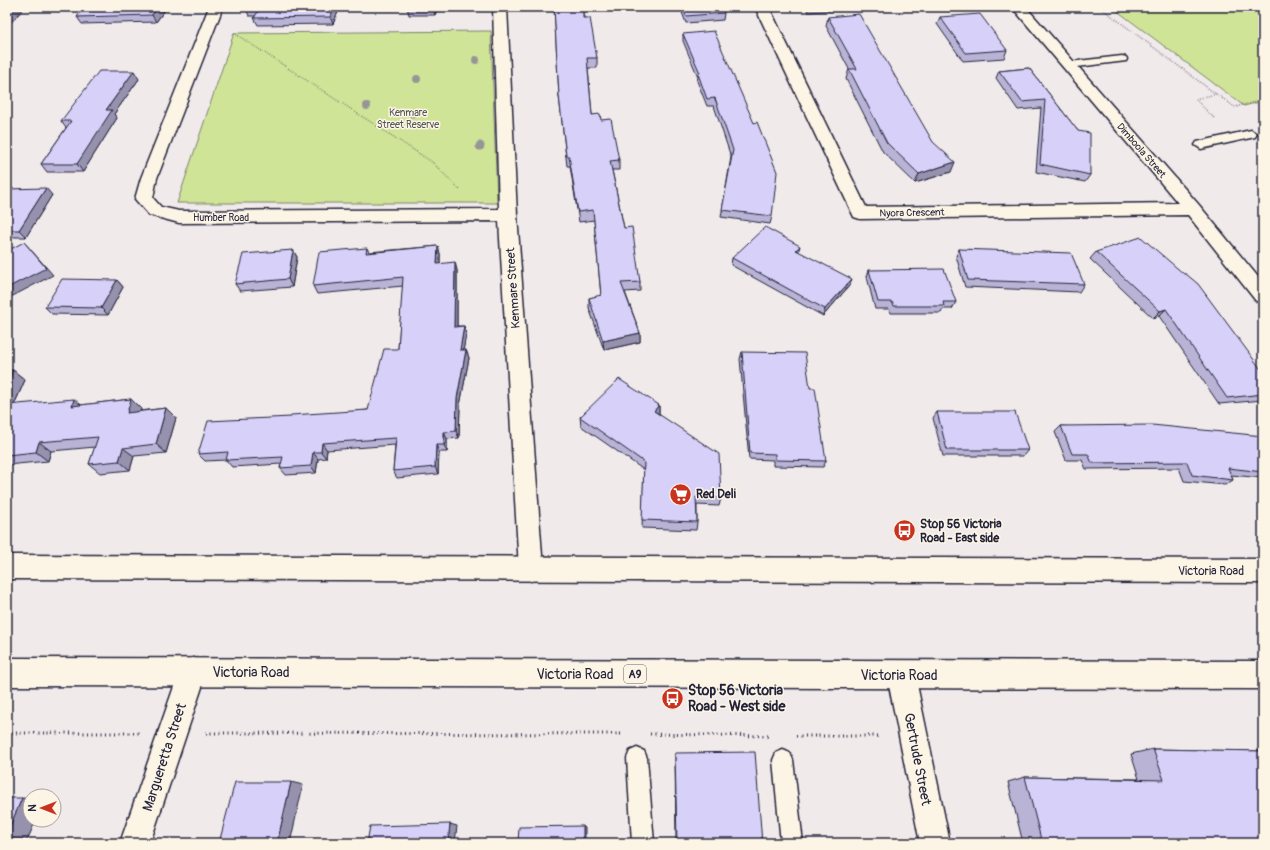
<svg xmlns="http://www.w3.org/2000/svg" width="1270" height="850" viewBox="0 0 1270 850" font-family="Pangolin,sans-serif">
<style>
.green{fill:#d0e498;stroke:#79836a}
.lines{fill:none;stroke-linecap:round;stroke-linejoin:round}
.lane-casing{stroke:#22223b;stroke-width:3}
.street-casing{stroke:#22223b;stroke-width:3}
.highway-casing{stroke:#22223b;stroke-width:3}
.path-far1{stroke:#22223b;stroke-width:1.5;stroke-dasharray:0.5 2;stroke-linecap:butt}
.path{stroke:#22223b;stroke-width:3;stroke-dasharray:1 3.5;stroke-linecap:butt}
.lane{fill:#fcf5e5;fill-rule:evenodd}
.street{fill:#fcf5e5;fill-rule:evenodd}
.highway{fill:#fcf5e5;fill-rule:evenodd}
.tree{fill:#979697}
.wall{fill:#b9b4d6;stroke:#22223b}
.shaded-wall{fill:#9692ae;stroke:#22223b}
.building{fill:#d7d1f9;stroke:#22223b}
.labels{text-anchor:middle;stroke-width:3;stroke-linejoin:round;paint-order:stroke}
.far-park-label{font-size:10px;fill:#4e5252;stroke:#fcf5e5}
.far-street-label{font-size:10px;fill:#22223b;stroke:#fcf5e5}
.shield{fill:#fcf5e5;stroke:#63616e;stroke-width:1}
.shield-label{font-size:11px;font-weight:bold;fill:#22223b}
.street-label{font-size:12px;fill:#22223b;stroke:#fcf5e5}
.poi-label{font-size:12px;font-weight:bold;fill:#22223b;stroke:#fcf5e5;text-anchor:start}
.near-street-label{font-size:14px;fill:#22223b;stroke:#fcf5e5}
.near-poi-label{font-size:14px;font-weight:bold;fill:#22223b;stroke:#fcf5e5;text-anchor:start}
</style>
<rect width="100%" height="100%" fill="#f1eaeb"/>
<filter id="ink" filterUnits="userSpaceOnUse"><feTurbulence type="fractalNoise" baseFrequency=".025" numOctaves="2"/><feDisplacementMap in="SourceGraphic" scale="8" xChannelSelector="R" yChannelSelector="G"/><feConvolveMatrix kernelMatrix="1 2 1 2 8 2 1 2 1" color-interpolation-filters="sRGB"/></filter>
<g filter="url(#ink)">
<path class="green" d="M1112,7h151v94l-19,5z
M491,31l6,172h-320l57,-170z"/>
<g class="lines">
<defs>
<path id="lane" d="M1122,56l4,1 1,2 -1,2 -57,7 -5,-3 5,-3z
M1251,130l6,4 -2,3 -54,12 -6,-4 2,-3z
M637,748l7,3 3,7 7,85h-22l-5,-85 3,-7z
M783,750l7,3 3,7 10,83h-22l-8,-83 3,-7z"/>
<path id="street" d="M209,7h14l-66,171 -4,20 8,9 18,4 320,-2 -6,-202h14l10,208 26,354 -3,8 -9,4 -9,-4 -3,-8 -20,-348 -320,2 -30,-8 -14,-16 6,-21z
M755,7h14l97,200 312,-4 -166,-196h14l173,198 64,78v20l-7,-2 -68,-86 -328,4 -6,-2z
M193,658l10,4 4,10 -57,171h-30l59,-171 4,-10z
M901,661l10,4 4,10 35,168h-30l-33,-168 4,-10z"/>
<path id="highway" d="M7,555l1256,4v24l-1256,-4z
M7,658l1256,3v28l-1256,-3z"/>
</defs>
<use href="#lane" class="lane-casing"/>
<use href="#street" class="street-casing"/>
<use href="#highway" class="highway-casing"/>
<path class="path-far1" d="M1100,7l116,87 -21,5 20,20
M234,33l198,129 29,29
M1216,94l19,13 28,-7"/>
<path class="path" d="M7,733h132
M206,733l417,1
M650,734l119,2
M796,736h85"/>
<use href="#lane" class="lane"/>
<use href="#street" class="street"/>
<use href="#highway" class="highway"/>
</g>
<g class="tree">
<circle cx="476" cy="60" r="4"/>
<circle cx="417" cy="79" r="4"/>
<circle cx="367" cy="106" r="4"/>
<circle cx="412" cy="113" r="4.5"/>
<circle cx="480" cy="146" r="4.5"/>
</g>
<path class="wall" d="M167,7l-11,15 -74,2 -5,-7z
M340,7l-7,17 -75,1 -4,-7 2,-2h-7l-3,-8z
M407,7h31l-3,8h-26z
M554,7h30v11l13,40v10h-9l4,47 9,5 18,40v10h-7l12,58 16,54v9l-15,1 15,41v9l-36,8 -15,-42v-10l12,-2 -7,-76 -15,2 -9,-56h-3l-8,-70z
M680,7h41l3,6 -1,7 -37,3z
M806,7h36v3l-34,2z
M828,17l123,155 -36,11 -32,-31 -37,-73 3,-10 -23,-43z
M940,17l67,33 -3,8 -41,3 -26,-37z
M683,34l89,182 -2,8 -49,-7 10,-60 -17,-51h-7l-10,-25 1,-4 -15,-36z
M1029,68l49,63 12,44 -5,7 -49,-10 5,-64 -23,2 -22,-32 3,-7z
M139,79l-25,35 3,4 -34,54h-36l-6,-8 25,-36 -5,-7z
M7,189l45,6 -26,42h-19z
M438,246l2,8v10l17,6v56h7l2,8 -3,16h3l3,8 -9,47 -1,33 -12,1v13h-8l-1,22 -41,4 -4,-7 2,-26 -68,5 -1,8 -8,1 -2,14 -30,2 -6,-7 1,-4 -49,3 -6,-7 -21,1 -7,-7 93,-37 77,-7 30,-61 5,-63 -86,8 -4,-8 54,-38 2,4z
M959,249l125,35 -5,8 -114,-5 -9,-31z
M293,250l4,7 -5,30 -52,4 -5,-7z
M799,252l50,34 -26,30 -92,-51 1,-7z
M1096,252l167,120v28l-44,4 -60,-88 -6,2 -63,-59z
M869,270l87,32 -4,7h-9l-2,4h-50l-2,-4h-14l-8,-32z
M117,280l6,7 -15,28 -56,-1 -7,-7z
M742,352l68,36 16,73 -3,6 -50,-1v-6l-24,-1 -9,-100z
M13,370l12,10 -11,25h67l50,-6 10,10 -1,2 26,-3 10,10 -10,35 -32,3 -4,14 -30,3 -11,-9 6,-17 -44,4 -3,10 -41,4v-94z
M659,405v9l62,84 -2,8 -22,-1v17l-1,8 -54,-2 2,-58 -63,-44 -1,-9z
M937,412l91,38 -5,6h-80l-10,-38z
M1061,426l202,10v42l-32,-3 2,5 -8,5 -41,-4 -5,-13 -93,1 -4,-9h-16l-11,-28z
M1153,749l104,2 6,-1v93h-240l-15,-61 17,-5 114,2 -8,-25z
M675,753l87,90h-86l-1,-87z"/>
<path class="shaded-wall" d="M13,7h12l-18,20v-13z
M158,7h9l-11,15 -4,-7z
M335,7h5l-7,17 -3,-7z
M433,7h5l-3,8z
M134,71l5,8 -25,35 3,4 -34,54 -6,-8 29,-54z
M955,162l-4,10 -36,11 4,-9z
M46,188l6,7 -26,42 -7,-7z
M24,242l29,33 -46,24v-11z
M438,246l2,8v18l-3,-8z
M800,246l-2,7 -2,-3z
M293,250l4,7 -5,30 -4,-8z
M455,262l2,8v64l-3,-7z
M852,279l-3,7 -26,30 2,-7z
M117,280l6,7 -15,28 -7,-7z
M1166,309l-7,7 -6,2 7,-7z
M464,326l2,8 -4,24 -2,-8z
M640,333v9l-36,8 -1,-9z
M466,350l3,8 -9,47 -1,33 -3,-7 1,-33z
M13,370l12,10 -16,36 -2,-2v-31z
M74,399l11,9 -13,-2z
M131,399l10,10 -4,13 -10,-9z
M659,405v9l-5,-3z
M166,408l10,10 -10,35 -10,-9z
M444,432l3,7v13l-3,-7z
M39,442l12,9 -3,10 -12,-9z
M322,443l5,7 -1,8 -5,-6z
M436,445l3,7 -1,22 -3,-7z
M123,448l11,8 -4,14 -11,-9z
M313,452l5,7 -2,14 -5,-7z
M291,782l12,3 -13,58h-13z
M22,798l8,1v21h6l-10,23h-19v-10z
M450,824l7,2 -2,17h-7z
M583,826l2,2v15h-2z"/>
<path class="building" d="M7,7h6l-6,7z
M84,7h74l-6,8 -75,2z
M247,7h88l-5,10 -76,1 6,-10h-14z
M554,7h29v11h7l7,40h-10l5,57 8,-1 1,6 10,-1 8,41 -9,1 14,67 8,-1 8,55 -19,1 19,50 -37,8 -14,-43 12,-3 -8,-85 -15,2 -9,-56h-3l-7,-60z
M683,7h38l3,6 -38,3z
M859,14l74,128 22,20 -36,12 -32,-31 -38,-74h8l-29,-52z
M980,14l27,36 -41,3 -26,-36z
M714,31l40,92 3,-1 20,50 -5,44 -50,-6 11,-60 -18,-52 -8,1 -9,-25 2,-1 -17,-39z
M1029,68l49,63 12,2v42l-50,-11 5,-64 -23,2 -23,-31z
M99,71h35l-28,39h6l-35,54h-36l30,-43h-10z
M46,188l-27,42h-12v-41z
M765,227l35,19 -4,4 56,29 -27,30 -93,-51z
M1141,237l43,37h2l12,10 65,88v22l-36,4 -61,-89 -6,2 -64,-59z
M24,242l22,26 -39,20v-37z
M438,246l-1,18 18,-2 -1,65 10,-1 -4,24h6l-9,48 -1,33 -12,1v13h-8l-1,22 -42,4 3,-33 -74,5 -1,9h-8l-2,14 -31,2 3,-11 -57,3 2,-8 -30,2 10,-33 83,-4v-2l77,-5 16,-61h14l5,-72 -90,9 6,-34 48,-4 -1,5z
M959,249l112,4 13,31 -116,-4z
M293,250l-5,29 -53,5 8,-30z
M944,269l12,33h-13l1,4h-50l-2,-4h-14l-9,-32z
M62,279l55,1 -16,28 -56,-1z
M742,352l63,1 5,35h5l11,73 -51,-1v-6l-25,-1z
M13,370l-6,13v-12z
M619,379l40,26 -5,6 65,43 2,44 -25,-1 1,25 -55,-2 2,-58 -64,-45z
M74,399l-2,7 59,-7 -4,14 39,-5 -10,36 -33,4 -4,13 -30,3 9,-27 -59,5 -3,10 -29,3v-50z
M937,412h78l13,38h-81z
M1152,425l111,11v36l-35,-4 5,12 -41,-5 -5,-13 -95,1 -4,-9h-16l-11,-28z
M1153,749l110,2v92h-221l-17,-66 139,3z
M755,752l7,91h-85l-2,-90z
M235,782h56l-14,61h-58z
M7,798h15l-15,35z
M450,824l-2,19h-81l3,-17z
M583,826v17h-65l1,-16z"/>
</g>
<defs>
<symbol id="supermarket-disc" viewBox="-11 -11 22 22"><circle r="9.5" fill="#c8321e" stroke="#fcf5e5"/><path d="M-6-5.5h2.5l.6 2H6L4.5 2H-2.5L-4.4-4H-6ZM-1.5 3.2a1.3 1.3 0 1 0 .1 0ZM3 3.2a1.3 1.3 0 1 0 .1 0Z" fill="#fff"/></symbol>
<symbol id="bus-disc" viewBox="-11 -11 22 22"><circle r="9.5" fill="#c8321e" stroke="#fcf5e5"/><path d="M-5-6H5V4H4V6H2V4H-2V6H-4V4H-5ZM-3.5-4V0h7V-4ZM-3.5 1.2v1.5H-2V1.2ZM2 1.2v1.5H3.5V1.2Z" fill="#fff"/></symbol>
</defs>
<g fill-rule="evenodd">
<use href="#supermarket-disc" x="668" y="482" width="25" height="25"/>
<use href="#bus-disc" x="892" y="518" width="25" height="25"/>
<use href="#bus-disc" x="660" y="686" width="25" height="25"/>
</g>
<g class="labels">
<g class="far-park-label">
<text x="408" y="116">Kenmare<tspan x="408" dy="12">Street Reserve</tspan></text>
</g>
<g class="far-street-label">
<text transform="translate(1142 150) rotate(49)" y="4">Dimboola Street</text>
<text transform="translate(912 212) rotate(-1)" y="4">Nyora Crescent</text>
<text x="221" y="221">Humber Road</text>
</g>
<rect class="shield" x="624" y="665" width="22" height="18" rx="3"/>
<g class="shield-label">
<text x="635" y="678">A9</text>
</g>
<g class="street-label">
<text transform="translate(513 288) rotate(-94)" y="4">Kenmare Street</text>
<text x="1211" y="575">Victoria Road</text>
</g>
<g class="poi-label">
<text x="696" y="498">Red Deli</text>
<text x="920" y="528">Stop 56 Victoria<tspan x="920" dy="14">Road - East side</tspan></text>
</g>
<g class="near-street-label">
<text x="251" y="677">Victoria Road</text>
<text x="575" y="679">Victoria Road</text>
<text x="899" y="680">Victoria Road</text>
<text transform="translate(164 757) rotate(-72)" y="5">Margueretta Street</text>
<text transform="translate(918 759) rotate(79)" y="5">Gertrude Street</text>
</g>
<g class="near-poi-label">
<text x="688" y="695">Stop 56 Victoria<tspan x="688" dy="16">Road - West side</tspan></text>
</g>
</g>
<rect width="1270" height="850" fill="none" stroke="#fcf5e5" stroke-width="24"/>
<rect x="12" y="12" width="1246" height="826" fill="none" stroke="#22223b" stroke-width="1.5" filter="url(#ink)"/>
<g transform="translate(42 808) rotate(270)"><circle r="19" fill="#fcf5e5" stroke="#a5a1a1"/>
<path d="M0-3L7 15L0 10L-7 15Z" fill="#c8321e"/>
<text y="-6" font-size="11" font-weight="bold" text-anchor="middle" fill="#22223b">N</text>
</g>
</svg>
